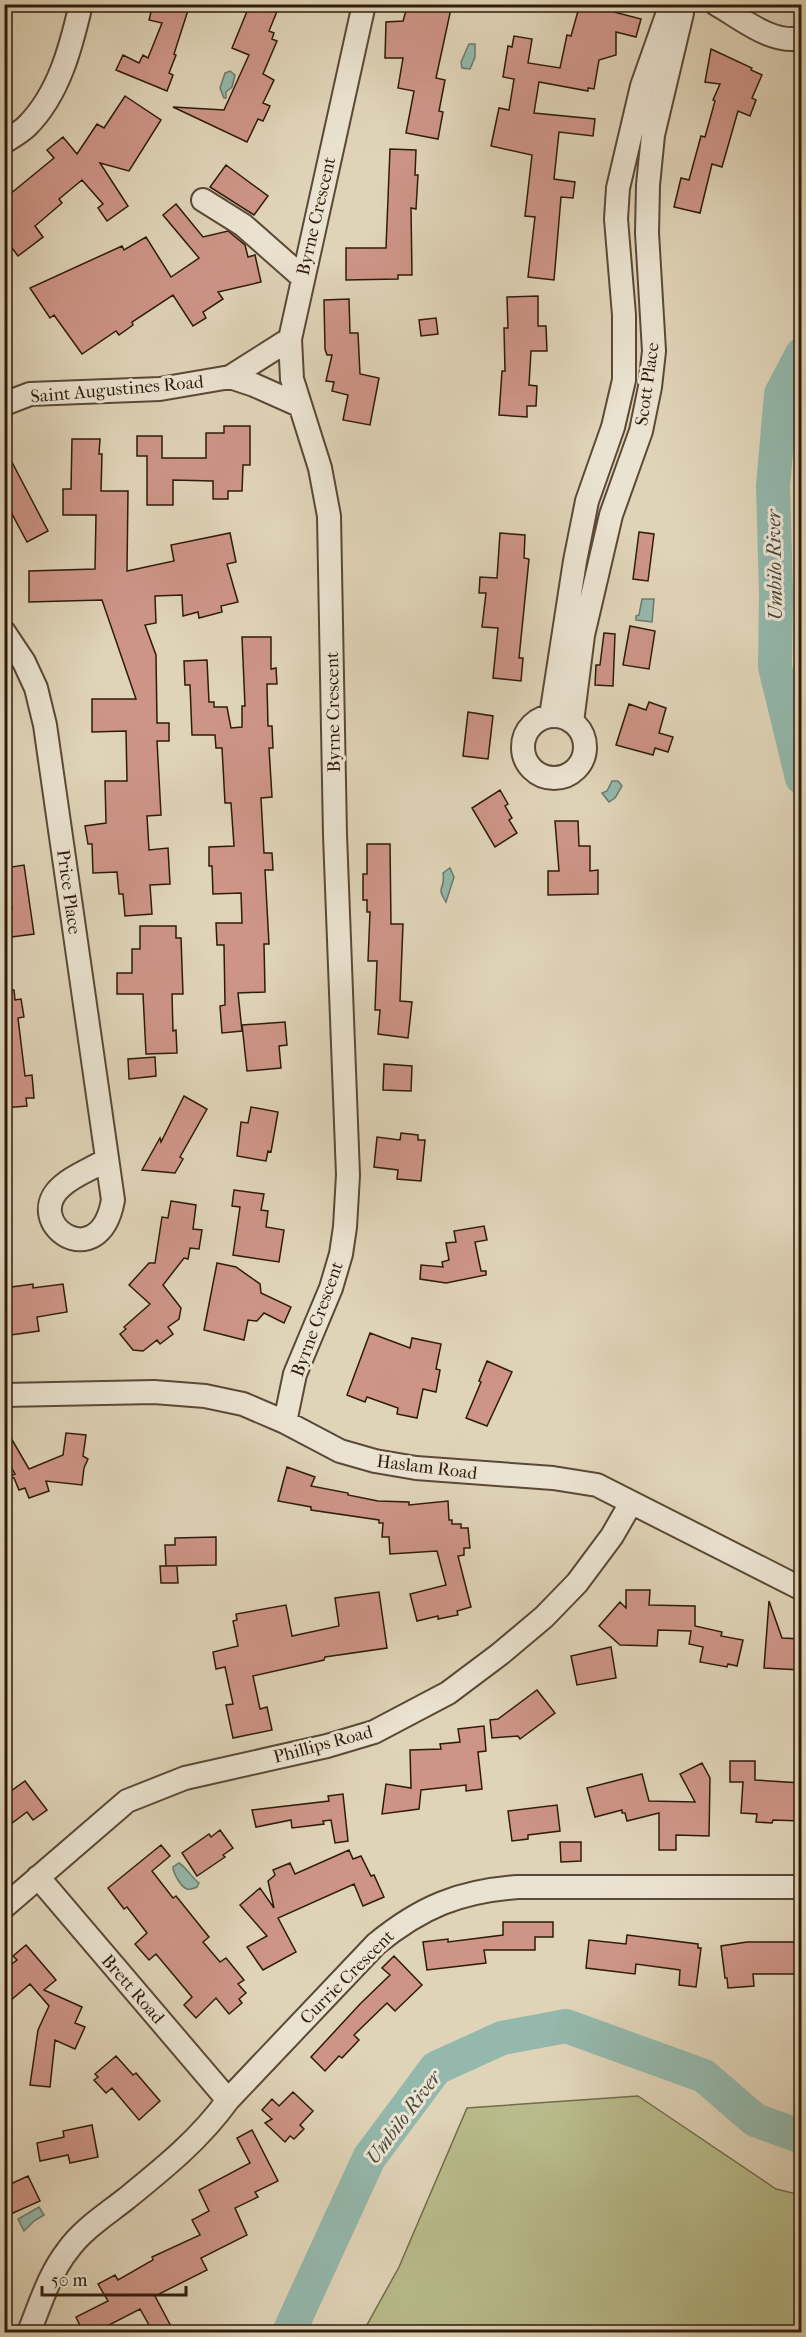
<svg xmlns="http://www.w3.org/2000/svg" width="806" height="2337" viewBox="0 0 806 2337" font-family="'IM FELL French Canon',serif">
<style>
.green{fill:#b8bb8b;stroke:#736b4b;stroke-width:1.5}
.water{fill:#94b8ac;stroke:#6b796c;stroke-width:1.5}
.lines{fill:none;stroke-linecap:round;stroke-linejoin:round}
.river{stroke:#94b8ac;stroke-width:34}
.building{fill:#ce9587;stroke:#2e1b0b;stroke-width:1.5}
.minor-casing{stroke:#5a4936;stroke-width:26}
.minor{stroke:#ebe3d1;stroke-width:22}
.labels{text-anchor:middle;stroke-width:6;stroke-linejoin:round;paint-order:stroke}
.street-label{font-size:18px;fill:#2e1b0b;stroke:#ebe3d1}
.water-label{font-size:20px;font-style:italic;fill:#4d4a3b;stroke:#ebe3d1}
</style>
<rect width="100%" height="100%" fill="#e0d4b8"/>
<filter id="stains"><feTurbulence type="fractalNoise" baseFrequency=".00333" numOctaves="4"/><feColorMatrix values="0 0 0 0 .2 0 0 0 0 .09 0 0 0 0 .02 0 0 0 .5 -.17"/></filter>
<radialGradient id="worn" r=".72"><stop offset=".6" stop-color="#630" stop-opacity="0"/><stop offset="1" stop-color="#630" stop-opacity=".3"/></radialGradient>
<path class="green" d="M638,2096l138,93 25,6v137h-438l36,-65 68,-159z"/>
<path class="water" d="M469,44h6v13l-5,12 -8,-1 -1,-6z
M230,71l5,4 -3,12 -6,5v6h-2l-4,-10 5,-15z
M642,599h12l-2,23 -16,-2v-4l3,-1z
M612,781h6l4,5 -7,12 -6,4 -7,-9 5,-2z
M450,868l4,9 -8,25c-11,-17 0,-11 -3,-29z
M179,1863c7,4 13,15 20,20l-2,4c-2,1 -8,3 -10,2 -6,-2 -14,-16 -14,-22z
M39,2207l5,8 -10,6 -10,10 -6,-12z"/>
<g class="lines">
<path class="river" d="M802,354l-21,40 -8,92 3,108 -1,73 27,111
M289,2332l80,-174 67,-90 66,-30 64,-12 138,50 51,44 47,17"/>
</g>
<path class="building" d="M153,4h37l-16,50 2,1 -7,18 4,2 -6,16 -51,-21 7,-15 16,8 4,-8 5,3 14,-35 -13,-3z
M250,4h30l-11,27 5,2 -2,6 5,2 -14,33 11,6 -11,23 7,3 -7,15 -5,-2 -11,23 -74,-35 51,3 25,-55 -17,-7z
M408,4h44l-16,74 9,2 -6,31 4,1 -5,27 -32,-6 8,-42 -16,-3 5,-30h-18l1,-36 17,-1z
M580,4h36l-2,8 27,7 -5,18 -20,-5v23l-17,5 -5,29 -6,-1v3l-49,-9 -5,31 61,6 -2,17 -34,-4 -5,47 21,3 -2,16 -12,-1 -7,83 -26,-3 7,-60 -10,-1 7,-61 -41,-9 8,-38 10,2 5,-31 -11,-2 5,-31 4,1 2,-11 18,3 -4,24 32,5 7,-33 4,1z
M711,49l41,19 -1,2 11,5 -10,23 4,2 -6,16 -12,-5 -16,56 -10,-3 -12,49 -26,-6 7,-29 8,2 12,-44 4,1 10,-36 -2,-1 7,-16 -15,-2z
M125,96l36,24 -32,51 -29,-8 28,43 -21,15 -9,-13 5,-4 -21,-24 -23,19 3,4 -27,23 8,11 -25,19 -14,-19v-38l50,-41 -7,-8 16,-13 14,17 20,-30 7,4z
M390,149l26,1 -1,25h3l-2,34 -5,-1 1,67h-14v4l-52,1v-32h40z
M226,165l42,31 -14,19 -44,-28z
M176,204l27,33 25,-6 17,14 3,12 7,-2 6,27 -43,10 5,7 -20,13 3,6 -13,8 -20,-31 -41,27 1,3 -14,10 -3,-4 -34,23 -28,-39 -4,3 -20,-30 92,-42 2,4 22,-13 25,40 28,-19 -36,-43z
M538,296v30h8l1,25h-16l-2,34 8,1 -1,20h-9v11l-28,-2 3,-44h3l-1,-43h4l-1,-31z
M349,299l1,34h8l2,41 19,4 -9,47 -27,-5 5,-25 -16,-4 2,-9 -8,-1 6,-26h-5l-2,-6 -1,-49z
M436,318l2,16 -17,2 -2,-16z
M224,426h26v39h-7l-1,26h-14v8h-15v-18l-40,-1v25h-26v-49h-10v-20h25v22h44v-25h18z
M72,439h28l-1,15h3l-1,37h27l-1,80 47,-10 -3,-16 59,-12 6,29 -9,2 11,38 -17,4 1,6 -23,6 -1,-6 -15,4 -1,-21 -27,1 1,27 -11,2 11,30 1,68h12v18h-12l4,74 -14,1 2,34 19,-2 2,36 -20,1 2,29 -27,2 -2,-22h-4l-2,-22 -24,1 -1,-29h-4l-3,-18 21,-3 -1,-42h22l-1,-50 -34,1v-33h44l-34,-99 -73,2v-31l66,-2 1,-54h-33v-26h8z
M4,447l44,84 -21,11 -23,-43z
M639,532l15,2 -6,47 -15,-2z
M500,533l25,2 -1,23 5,1 -10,99h4l-2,23 -28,-3 5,-50 -16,-1 4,-34h-7l1,-16 17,1z
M630,626l25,5 -6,38 -26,-4z
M604,633l11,1 -2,52 -18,-1 1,-20h4z
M242,637h29v32l5,-1 1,16h-10l1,42h4l1,22h-4l3,49 -11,1 3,55h8l1,17h-8l4,74h-5l1,48 -27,1 4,38 -20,2 -2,-27 5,-1 -1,-60h-7l-1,-22h26l-1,-30 -28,1 -1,-28h-3v-19l25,-1 -3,-43h-6l-3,-55h-6l-1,-13h-23l-2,-50h-5l-1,-24 23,-1 2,42h5v5h13l4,21 11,-1v-21h3z
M649,702l17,6 -7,25 14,4 -5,15 -13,-4 -2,7 -37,-10 13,-41 17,6z
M468,712l25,4 -5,43 -25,-3z
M500,790l8,14 -3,2 7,12 -3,2 8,13 -22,14 -23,-39z
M555,821h23l1,25h11v25l8,-1v24l-50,1v-24h11z
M367,844h23l1,80h12l-3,77 12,1 -4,36 -30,-4 2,-24h-5l2,-49h-9l2,-49h-3v-12h-4v-26h4z
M24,865l10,69 -30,4v-29h8l-7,-41z
M140,926h36v12h5l2,56h-11l1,37 3,-1 1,23 -31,1 -3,-60h-26v-21h15v-24h8z
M14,990l1,10 6,-1 3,18 -6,1 7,58 7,-1 2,23h-8l1,8 -23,2v-117z
M285,1022l2,23 -8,1 2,22 -34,3 -5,-46z
M155,1057l1,19 -27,3 -1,-20z
M384,1064l28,2 -1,25 -28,-1z
M184,1096l23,13 -27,48 3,2 -8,14 -33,-3 18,-32 1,4z
M251,1107l27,5 -7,40 -3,-1 -2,10 -29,-5 4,-34 7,1z
M401,1133l17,2v5h7l-4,41 -24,-2 1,-9 -24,-3 3,-30 23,3z
M234,1190l30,4 -3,16 7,1 -2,16 18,3 -5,32 -46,-7 7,-48 -8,-1z
M171,1201l25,4 -3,24 9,1 -3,19 -9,-1 -2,11 -4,-1 -21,27 18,23 -2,11 -11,8 5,7 -13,10 -3,-4 -14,11 -10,-1 -13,-16 6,-5 -2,-2 26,-23 -21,-19 20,-22h6l7,-46 6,1z
M484,1226l3,14 -12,2 6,29h5v4l-40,8 -26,-4 1,-14 22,2 -1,-5 7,-2 -3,-17 10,-1 -2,-11z
M217,1263l19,4 24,17 1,9 30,14 -7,16 -20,-10 -7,8 -9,-1 -4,20 -40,-10z
M33,1284v4l30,-4 4,28 -30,5 2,14 -35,5v-48z
M370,1333l40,15 2,-10 29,6 -5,25 4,1 -4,22 -13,-3 -6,29 -20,-4 1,-6 -31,-11 -2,5 -18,-7z
M487,1361l25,11 -25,54 -21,-8 15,-36 -2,-1z
M4,1426l25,43 34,-14 3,-22 20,2 -3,21 5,3 -4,9 -2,17 -36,-4 3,10 -20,7 -4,-10 -6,2 -5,-12 -8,-1 9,-3 -11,-19z
M287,1467l28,10 -4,9 37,7v2l30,6 31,1v3l39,-4 1,19h3v4h9v4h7l2,20h-6v7l-6,1 13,51 -14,4 1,4 -20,4v-3l-21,5 -7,-27 36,-9 -9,-34 -47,3 -1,-17h-7l1,-14h-4v-3l-68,-10v-3l-33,-6z
M216,1537v28l-50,1 -1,-21h10v-7z
M160,1566h17l1,17h-17z
M626,1590h24l-1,15 46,1v20l27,6 -1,4 22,4 -6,26 -9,-2 -1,3 -27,-5 3,-15 -14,-3 2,-13 -33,-1 -1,16 -37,-1 -21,-19 21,-24 6,6z
M379,1592l8,56 -62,9 -1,3 -71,16 7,33 7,-2 5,23 -39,8 -7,-33 7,-1 -8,-37 -9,2 -3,-17 25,-6 -5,-25 4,-1 -1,-6 50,-9 6,31 47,-10 -4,-28z
M769,1601l13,37 19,1v31l-37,-2z
M611,1647l5,31 -39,7 -6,-29z
M537,1690l18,23 -35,26 -2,-3 -26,2 -2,-18 8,-1z
M484,1726l2,25 -8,1 4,37 -16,2v-6l-45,5 -2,19 -37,5 4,-30 25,4 -1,-38 31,-1 -1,-5 20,-2 -2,-13z
M730,1761h25v19l46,3v38l-28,-1 -1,3 -16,-1 1,-8 -16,-1 2,-31h-13z
M702,1763l8,15 -1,58 -33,-1v15h-17v-37l-32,8 -2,-8h-3v-3l-27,7 -8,-29 55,-14 7,27 46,1 -15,-28z
M25,1781l22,29 -14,10 -6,-8 -23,17v-33z
M343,1794l5,47 -13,2 -4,-23 -8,1 1,3 -32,4 -1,-8 -35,7 -4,-17 77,-9 -1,-5z
M557,1805l3,26 -32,4v4l-16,2 -4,-30z
M220,1830l13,18 -10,7 2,2 -28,19 -15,-23 27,-19 2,3z
M560,1842h21v19l-20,1z
M161,1845l9,11 -18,15 21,27 3,-2 33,41 -6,5 17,20 6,-4 18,22 -6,4 8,9 -7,6 3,4 -13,11 -13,-16 -20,20 -12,-13 8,-8 -36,-43 -7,6 -14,-16 12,-11 -20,-26 -3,2 -16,-21z
M349,1850l4,9 8,-3 10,20 3,-1 10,22 -21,9 -9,-22 -76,34 18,34 -33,18 -16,-23 20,-11 -27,-31 20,-17 14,20 -6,-27 7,-6 -2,-5 17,-7 5,11z
M503,1922h50v15h-18v13h-51l2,13 -59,7 -4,-28 25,-3v3l55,-7z
M627,1935l71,9v4h3l-5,39 -17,-2 1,-15 -44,-6 -1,10 -49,-6 3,-28 37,4z
M747,1942h54v32h-48l1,12 -26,2 -1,-10h-2l-4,-32z
M26,1945l30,35 -12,10 38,17 -7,16 10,4 -10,22 -20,-9 -5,47 -20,-2 8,-55 11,-24 -19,-22 -26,22v-36l13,-10 -4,-4z
M394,1956l28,29 -27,26 -8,-8 -33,32 5,5 -17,18 -3,-2 -14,15 -14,-14 49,-53 30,-29 -8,-7z
M116,2056l17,19 3,-2 24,28 -21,19 -27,-32 -6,5 -12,-13 4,-3 -3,-3z
M293,2092l20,19 -13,14 4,4 -10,10 -4,-3 -5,6 -20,-19 7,-4 -10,-9 10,-11 7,7z
M92,2125l6,32 -28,6 -2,-8 -28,6 -3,-18 27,-6 -1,-6z
M252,2130l26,51 -23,11 3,5 -23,11 12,27 -46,23 6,12 -52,26 19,36h-21l-13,-23 -35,18 3,5h-25l-7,-15 32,-16 -10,-17 17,-9 3,5 35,-20 -1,-3 48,-22 -8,-15 17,-9 -10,-21 51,-27 -13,-25z
M28,2176l12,25 -36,16v-30z"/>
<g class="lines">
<defs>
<path id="minor" d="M716,4c25,14 56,41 86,34
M4,142c8,-5 17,-10 23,-16 32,-32 44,-79 54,-122
M203,200l40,25 59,52
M230,377l24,8 45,20
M4,404l26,-10 130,-5 70,-12 60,-38
M4,632l20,30 12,26 9,37 68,475c-14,78 -93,22 -51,-14 12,-11 30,-17 44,-26
M551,716l24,-155 12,-60 26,-74 11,-47v-65l-8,-96 2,-31 24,-102 29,-82
M523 747a31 31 0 1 1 62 0a31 31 0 1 1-62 0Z
M572,722l11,-87 28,-120 30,-84 9,-44 4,-36 -7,-118 1,-48 5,-50 29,-122 -1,-9
M4,1395l150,-3 51,4 38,8 42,18 55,29 35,10 41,7 137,10 44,7 205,104
M285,1422l10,-48 36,-86 10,-34 4,-27 3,-52 -13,-340 -6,-319 -9,-48 -28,-89 -2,-40 74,-335
M38,1877l190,223
M4,1907l123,-106 58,-23 142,-32 47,-14 74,-39 52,-39 44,-37 33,-34 35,-47 19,-33
M29,2332c11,-27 20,-58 39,-82 15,-21 39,-36 59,-52 37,-30 73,-59 101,-98l148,-156c45,-37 84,-53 142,-57h284"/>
</defs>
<use href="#minor" class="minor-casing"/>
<use href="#minor" class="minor"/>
</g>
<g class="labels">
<g class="street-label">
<text transform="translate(316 216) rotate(-77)" y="6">Byrne Crescent</text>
<text transform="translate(647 384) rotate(-82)" y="6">Scott Place</text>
<text transform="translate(117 389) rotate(-5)" y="6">Saint Augustines Road</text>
<text transform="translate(333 712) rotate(-91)" y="6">Byrne Crescent</text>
<text transform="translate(69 892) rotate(82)" y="6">Price Place</text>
<text transform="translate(317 1319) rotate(-70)" y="6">Byrne Crescent</text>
<text transform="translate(427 1467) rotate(7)" y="6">Haslam Road</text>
<text transform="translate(323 1744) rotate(-15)" y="6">Phillips Road</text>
<text transform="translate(347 1977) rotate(-45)" y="6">Currie Crescent</text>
<text transform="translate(133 1989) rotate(49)" y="6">Brett Road</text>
</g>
<g class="water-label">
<text transform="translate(774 565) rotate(-91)" y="7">Umbilo River</text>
<text transform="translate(403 2117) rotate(-53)" y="7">Umbilo River</text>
</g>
</g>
<rect width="806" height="2337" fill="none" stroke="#e0d4b8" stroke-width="24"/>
<rect x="6" y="6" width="794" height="2325" fill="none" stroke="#2e1b0b" stroke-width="3"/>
<rect x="12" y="12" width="782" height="2313" fill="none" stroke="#2e1b0b" stroke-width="1.5"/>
<path d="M42 2286v9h144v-9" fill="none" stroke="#2e1b0b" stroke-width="3"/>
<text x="51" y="2286" font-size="18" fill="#2e1b0b" stroke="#ebe3d1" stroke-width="4.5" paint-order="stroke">50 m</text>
<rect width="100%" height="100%" filter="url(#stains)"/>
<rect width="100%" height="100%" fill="url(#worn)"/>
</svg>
